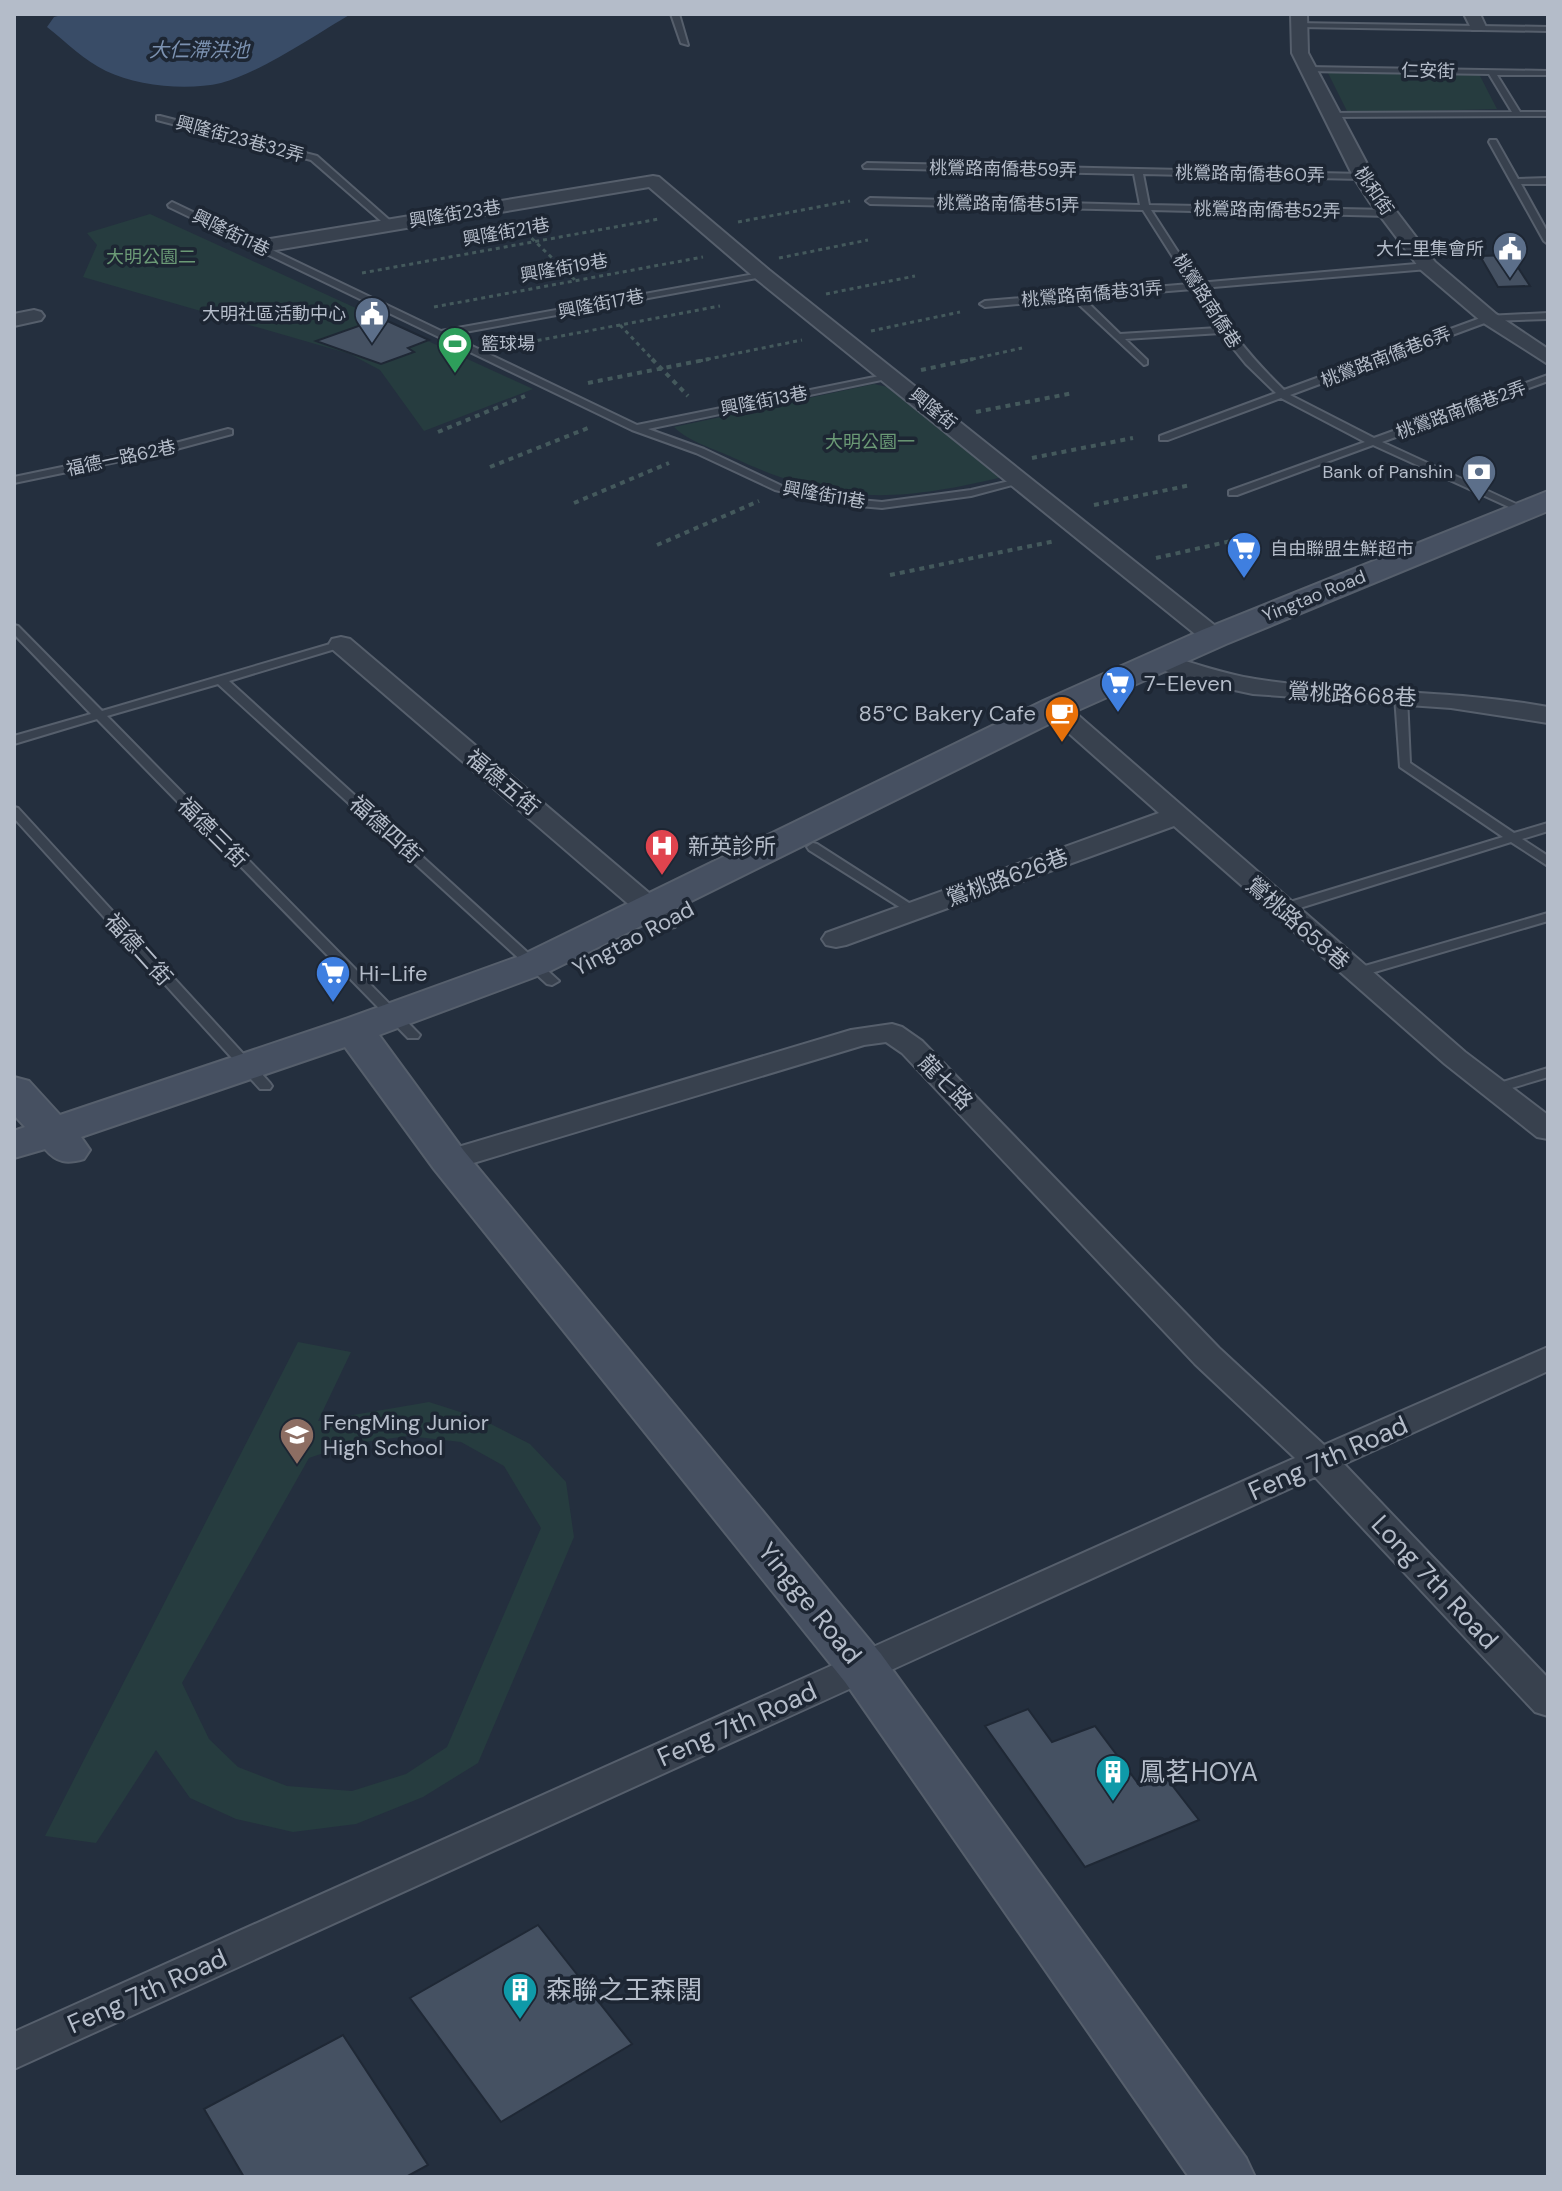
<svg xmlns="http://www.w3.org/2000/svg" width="1562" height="2191" viewBox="0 0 1562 2191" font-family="'DM Sans','Noto Sans TC',sans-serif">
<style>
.green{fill:#263c3f;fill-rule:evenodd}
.water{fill:#394c67}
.building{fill:#455162;stroke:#1f2835;stroke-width:2}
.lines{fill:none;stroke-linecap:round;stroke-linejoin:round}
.lane-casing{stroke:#565f6c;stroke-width:4}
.street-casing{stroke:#565f6c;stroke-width:4}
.secondary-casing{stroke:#565f6c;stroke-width:4}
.path-far1{stroke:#44595c;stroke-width:3;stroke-dasharray:4 4;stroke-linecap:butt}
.path{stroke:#44595c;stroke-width:4;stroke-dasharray:5 5;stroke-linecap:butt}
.lane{fill:#38414e;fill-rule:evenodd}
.street{fill:#38414e;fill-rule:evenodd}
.secondary{fill:#465061;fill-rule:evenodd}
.labels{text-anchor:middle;stroke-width:7;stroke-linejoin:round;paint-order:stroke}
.far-street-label{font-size:18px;fill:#b4bcc9;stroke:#1d2633}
.far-poi-label{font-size:18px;fill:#b4bcc9;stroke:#1d2633;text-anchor:end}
.far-park-label{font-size:18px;fill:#6b9a76;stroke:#1d2633}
.far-water-label{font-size:20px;font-style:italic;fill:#7c92b1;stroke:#1d2633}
.poi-label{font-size:22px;fill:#b4bcc9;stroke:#1d2633;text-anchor:start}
.street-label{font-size:22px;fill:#b4bcc9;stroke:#1d2633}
.near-street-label{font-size:26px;fill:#b4bcc9;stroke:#1d2633}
.near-poi-label{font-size:26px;fill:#b4bcc9;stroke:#1d2633;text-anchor:start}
</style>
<rect width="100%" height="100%" fill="#242f3e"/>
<path class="green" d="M1327,71l152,3 18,35 -149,4z
M150,214l383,175 -109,42 -44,-61 -30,-16 -267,-77 14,-32 -10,-12z
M874,384l18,4 111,89c-107,25 -167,29 -269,-19 -19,-9 -45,-16 -60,-31z
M298,1342l53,10 -33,69 111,-19 50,16 51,26 36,38 8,55 -96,226 -55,34 -67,27 -63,8 -57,-13 -46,-21 -34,-48 -60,93 -51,-7zM408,1436l53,6 43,24 37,62 -94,219 -41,27 -54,17 -65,-5 -49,-19 -29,-28 -27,-56 127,-225 41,-14z"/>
<path class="water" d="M65,14h286c-36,21 -91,59 -130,69 -34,8 -84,3 -115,-12 -21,-10 -40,-29 -59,-44l7,-10z"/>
<path class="building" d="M1510,255l20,31 -32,1 -18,-31z
M381,318l48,22 -21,8 6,4 -33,12 -65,-23z
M1028,1709l24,33 43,-16 45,60 25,-10 34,44 -114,47 -100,-141z
M538,1925l94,119 -131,78 -91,-124z
M343,2035l85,130 -22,12h-162l-40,-68z"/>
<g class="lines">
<defs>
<path id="lane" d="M671,14h8l9,31 -7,-2z
M1295,23l253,4v4l-250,-4h-3z
M1308,67l240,4v4h-51l23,37h28v4l-218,1h-3v-4l185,-1 -23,-38 -184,-3v-4z
M160,116l157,40 78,69 -7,2 -77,-67 -154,-40v-4z
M1490,140h6l22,39 30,-1v6h-27l27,49v11l-4,-3 -55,-99z
M867,163l498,11v4l-3,1 -219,-5 6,31 240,5 4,3 -4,3 -238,-6 47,73 230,-20 5,3 -5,3 -226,19c25,40 48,69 82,102l202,-74 62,-3v6l-58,2 -200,74 84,43 174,-63v6l-166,61 147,68 -5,3 -4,-1 -147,-67 -136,50h-8v-4l136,-49 -84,-44 -113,42h-8v-4l116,-43 -30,-29 -25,-31 -96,6 22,21v4l-3,1 -71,-66 -88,8 -5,-3 5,-3 205,-17 -47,-74 -273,-6 -4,-3 4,-3 270,7 -6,-31 -270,-6 -1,-2zM1193,289l25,39 -98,6 -37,-36z
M172,202l269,129 324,-59v4l-3,1 -313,58 188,90 257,-52v4l-3,1 -243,51 56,20 78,37 54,12 46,4 89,-12 51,-12 5,3 -56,15 -89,12 -46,-4 -61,-14 -79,-37 -64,-23 -463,-223 -1,-2z
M228,429l4,1v4l-63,17 -155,32v-6l154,-32z
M14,625l4,1 84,85 235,-69h8v4l-116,35 330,300 -7,4 -5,-1 -329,-300 -111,32 313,319 -2,3h-10l-311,-319 -83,25v-8l77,-22 -77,-80z
M1401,693l6,3 3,67 104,70 34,-10v8l-26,8 26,17v10l-37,-24 -224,70h-10l-1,-3 1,-3 226,-69 -103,-70 -5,-71z
M14,807l4,1 252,275 2,3 -2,3h-10l-246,-271z
M813,843l4,1 103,66 -6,4 -5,-1 -100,-63 -2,-3z
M1548,913v8l-187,55h-10l-2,-3 2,-3z
M1548,1068v9l-53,16 -7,-4 2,-3z"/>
<path id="street" d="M1291,14h16l1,39 75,141 52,68 61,52 52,35v15l-66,-42 -61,-52 -52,-69 -16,-25 -61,-123z
M1464,14h16l6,13 -2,3h-12z
M653,176l6,1 110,93 454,362 3,5 -3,5h-18l-450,-364 -106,-91 -391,66 -10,-6 10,-6z
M34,310l7,2 3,4 -3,4 -27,6v-12z
M341,637l9,2 325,276 4,6 -4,6 -10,2 -10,-2 -323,-278 -3,-5 3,-5z
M1160,654c32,8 62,20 95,25 97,15 196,10 293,28v16l-97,-15 -198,-14 -56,-12 -46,-16 -3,-5 3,-5z
M1055,700l9,3 401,349 83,63v24l-11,-2 -92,-73 -271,-238 -328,119 -10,2 -10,-2 -4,-6 4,-6 333,-120 -113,-100 -4,-5 4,-5z
M892,1024l10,3 20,14 297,307 105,97 224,-98v24l-204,93 204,214v38l-13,-4 -220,-235 -1301,592v-37l1281,-574 -100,-94 -293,-311 -16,-11 -22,3 -404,122 -11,3 -11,-3 -4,-7 4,-7 413,-123z"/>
<path id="secondary" d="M1548,491v20l-322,133 -159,71 -519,257 -169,63 85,116 417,503 365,504 9,19h-66l-344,-495 -411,-513 -89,-122 -264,90 9,13 -6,9c-17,5 -27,4 -39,-10l-31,9v-27l11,-4 -11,-12v-38l15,4 31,34 280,-94 180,-65 523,-255 159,-71z"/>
</defs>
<use href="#lane" class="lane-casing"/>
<use href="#street" class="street-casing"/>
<use href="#secondary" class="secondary-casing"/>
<path class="path-far1" d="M738,222l112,-21
M520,227l56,54
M779,258l89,-18
M362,273l297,-54
M826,294l89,-18
M434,307l269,-50
M620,325l34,36
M871,331l89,-19
M514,345l206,-39
M699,361l103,-21
M964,361l58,-13"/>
<path class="path" d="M652,359l36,37
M921,370l52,-11
M588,383l121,-24
M976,412l97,-19
M438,432l87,-36
M1032,458l101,-20
M490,467l98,-39
M574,503l95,-40
M1094,505l97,-20
M657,545l102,-44
M1156,558l97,-22
M890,575l165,-34"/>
<use href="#lane" class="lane"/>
<use href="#street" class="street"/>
<use href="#secondary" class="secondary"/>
</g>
<defs>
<symbol id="civic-pin" viewBox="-11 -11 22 30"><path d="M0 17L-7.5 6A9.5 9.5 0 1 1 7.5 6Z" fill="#5c6f8a" stroke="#1d2633"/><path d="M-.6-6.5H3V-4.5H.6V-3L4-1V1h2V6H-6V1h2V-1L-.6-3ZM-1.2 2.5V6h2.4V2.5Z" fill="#fff"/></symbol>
<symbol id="stadium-pin" viewBox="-11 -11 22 30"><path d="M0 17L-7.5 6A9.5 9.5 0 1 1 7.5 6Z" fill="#2e9e5b" stroke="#1d2633"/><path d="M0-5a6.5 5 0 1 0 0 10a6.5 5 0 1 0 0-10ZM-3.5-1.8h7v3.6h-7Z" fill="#fff"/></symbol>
<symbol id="bank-pin" viewBox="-11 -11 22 30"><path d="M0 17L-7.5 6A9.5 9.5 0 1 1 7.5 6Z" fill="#5c6f8a" stroke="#1d2633"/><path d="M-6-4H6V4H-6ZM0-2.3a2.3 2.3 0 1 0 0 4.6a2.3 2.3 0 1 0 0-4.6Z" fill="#fff"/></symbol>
<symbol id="supermarket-pin" viewBox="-11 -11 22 30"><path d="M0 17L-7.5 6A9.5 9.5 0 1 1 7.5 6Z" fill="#3f7fe0" stroke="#1d2633"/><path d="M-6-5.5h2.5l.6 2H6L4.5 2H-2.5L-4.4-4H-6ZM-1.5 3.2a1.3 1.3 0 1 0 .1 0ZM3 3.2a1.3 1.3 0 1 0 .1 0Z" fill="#fff"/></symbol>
<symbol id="cafe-pin" viewBox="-11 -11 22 30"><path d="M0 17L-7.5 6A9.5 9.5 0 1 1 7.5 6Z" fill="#e8710a" stroke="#1d2633"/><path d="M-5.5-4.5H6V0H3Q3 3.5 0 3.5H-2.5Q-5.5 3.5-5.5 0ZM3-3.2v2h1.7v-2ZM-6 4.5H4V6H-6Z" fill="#fff"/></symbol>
<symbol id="hospital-pin" viewBox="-11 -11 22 30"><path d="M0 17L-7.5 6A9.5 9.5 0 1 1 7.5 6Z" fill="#e0444e" stroke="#1d2633"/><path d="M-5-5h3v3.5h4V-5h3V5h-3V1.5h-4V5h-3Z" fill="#fff"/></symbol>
<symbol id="school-pin" viewBox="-11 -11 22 30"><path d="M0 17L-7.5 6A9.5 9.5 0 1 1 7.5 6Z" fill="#8d6e63" stroke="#1d2633"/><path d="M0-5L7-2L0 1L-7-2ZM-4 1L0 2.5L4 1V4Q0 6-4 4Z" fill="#fff"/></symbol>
<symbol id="building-pin" viewBox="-11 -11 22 30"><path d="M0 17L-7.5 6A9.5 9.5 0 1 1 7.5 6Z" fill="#0f9aa8" stroke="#1d2633"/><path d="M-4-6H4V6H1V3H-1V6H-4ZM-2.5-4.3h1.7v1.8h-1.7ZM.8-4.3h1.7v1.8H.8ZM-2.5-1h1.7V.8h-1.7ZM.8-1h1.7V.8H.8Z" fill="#fff"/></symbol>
</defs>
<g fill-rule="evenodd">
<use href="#civic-pin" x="1490" y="229" width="40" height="54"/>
<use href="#civic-pin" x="352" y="294" width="40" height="54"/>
<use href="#stadium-pin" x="435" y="324" width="40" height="54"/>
<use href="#bank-pin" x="1459" y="452" width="40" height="54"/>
<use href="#supermarket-pin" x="1224" y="529" width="40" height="54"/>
<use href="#supermarket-pin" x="1098" y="663" width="40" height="54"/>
<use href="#cafe-pin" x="1042" y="693" width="40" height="54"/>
<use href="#hospital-pin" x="642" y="826" width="40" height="54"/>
<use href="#supermarket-pin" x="313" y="953" width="40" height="54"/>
<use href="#school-pin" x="277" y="1415" width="40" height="54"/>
<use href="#building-pin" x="1093" y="1752" width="40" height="54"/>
<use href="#building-pin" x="500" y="1970" width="40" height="54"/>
</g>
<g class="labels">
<g class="far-street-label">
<text transform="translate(1428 71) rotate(1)" y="6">仁安街</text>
<text transform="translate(240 139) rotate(15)" y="6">興隆街23巷32弄</text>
<text transform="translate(1003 169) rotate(1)" y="6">桃鶯路南僑巷59弄</text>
<text transform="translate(1250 174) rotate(1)" y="6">桃鶯路南僑巷60弄</text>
<text transform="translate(1374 191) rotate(56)" y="6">桃和街</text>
<text transform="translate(1008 204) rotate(1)" y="6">桃鶯路南僑巷51弄</text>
<text transform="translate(1267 210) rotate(1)" y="6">桃鶯路南僑巷52弄</text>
<text transform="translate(455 214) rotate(-9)" y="6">興隆街23巷</text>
<text transform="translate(506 232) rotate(-10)" y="6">興隆街21巷</text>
<text transform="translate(231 233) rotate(26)" y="6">興隆街11巷</text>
<text transform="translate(564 268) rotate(-10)" y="6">興隆街19巷</text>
<text transform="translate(1092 294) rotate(-5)" y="6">桃鶯路南僑巷31弄</text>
<text transform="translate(1207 301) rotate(57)" y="6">桃鶯路南僑巷</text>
<text transform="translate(601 304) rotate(-11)" y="6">興隆街17巷</text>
<text transform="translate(1386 357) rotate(-21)" y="6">桃鶯路南僑巷6弄</text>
<text transform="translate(764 401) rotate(-11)" y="6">興隆街13巷</text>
<text transform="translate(933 409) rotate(39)" y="6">興隆街</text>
<text transform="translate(1461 410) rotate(-20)" y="6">桃鶯路南僑巷2弄</text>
<text transform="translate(121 458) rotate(-12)" y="6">福德一路62巷</text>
<text transform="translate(824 495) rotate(10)" y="6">興隆街11巷</text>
<text transform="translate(1314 596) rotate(-22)" y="6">Yingtao Road</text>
</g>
<g class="far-poi-label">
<text x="1484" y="255">大仁里集會所</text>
<text x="346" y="320">大明社區活動中心</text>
<text x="481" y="350" text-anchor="start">籃球場</text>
<text x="1453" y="478">Bank of Panshin</text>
<text x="1270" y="555" text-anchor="start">自由聯盟生鮮超市</text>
</g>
<g class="far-park-label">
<text x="151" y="263">大明公園二</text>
<text x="870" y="448">大明公園一</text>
</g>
<g class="far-water-label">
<text x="199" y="57">大仁滯洪池</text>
</g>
<g class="poi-label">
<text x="1144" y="691">7-Eleven</text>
<text x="1036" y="721" text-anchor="end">85°C Bakery Cafe</text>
<text x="688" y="854">新英診所</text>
<text x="359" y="981">Hi-Life</text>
<text x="323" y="1430">FengMing Junior<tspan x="323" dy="25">High School</tspan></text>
</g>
<g class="street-label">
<text transform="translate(1352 694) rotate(3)" y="8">鶯桃路668巷</text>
<text transform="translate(503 782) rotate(40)" y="8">福德五街</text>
<text transform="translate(386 829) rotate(42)" y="8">福德四街</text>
<text transform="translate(213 832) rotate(45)" y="8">福德三街</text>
<text transform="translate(1007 877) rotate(-20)" y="8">鶯桃路626巷</text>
<text transform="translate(1298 923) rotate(41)" y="8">鶯桃路658巷</text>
<text transform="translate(633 938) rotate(-28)" y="8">Yingtao Road</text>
<text transform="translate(139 949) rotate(48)" y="8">福德二街</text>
<text transform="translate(946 1082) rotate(46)" y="8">龍七路</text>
</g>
<g class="near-street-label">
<text transform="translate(1328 1458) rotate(-24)" y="9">Feng 7th Road</text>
<text transform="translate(1435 1582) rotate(47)" y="9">Long 7th Road</text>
<text transform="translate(810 1603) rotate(51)" y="9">Yingge Road</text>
<text transform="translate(737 1724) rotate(-24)" y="9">Feng 7th Road</text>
<text transform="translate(147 1991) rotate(-24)" y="9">Feng 7th Road</text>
</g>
<g class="near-poi-label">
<text x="1139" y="1781">鳳茗HOYA</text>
<text x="546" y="1999">森聯之王森闊</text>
</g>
</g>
<rect width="1562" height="2191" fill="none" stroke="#b4bcc9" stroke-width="32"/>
</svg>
